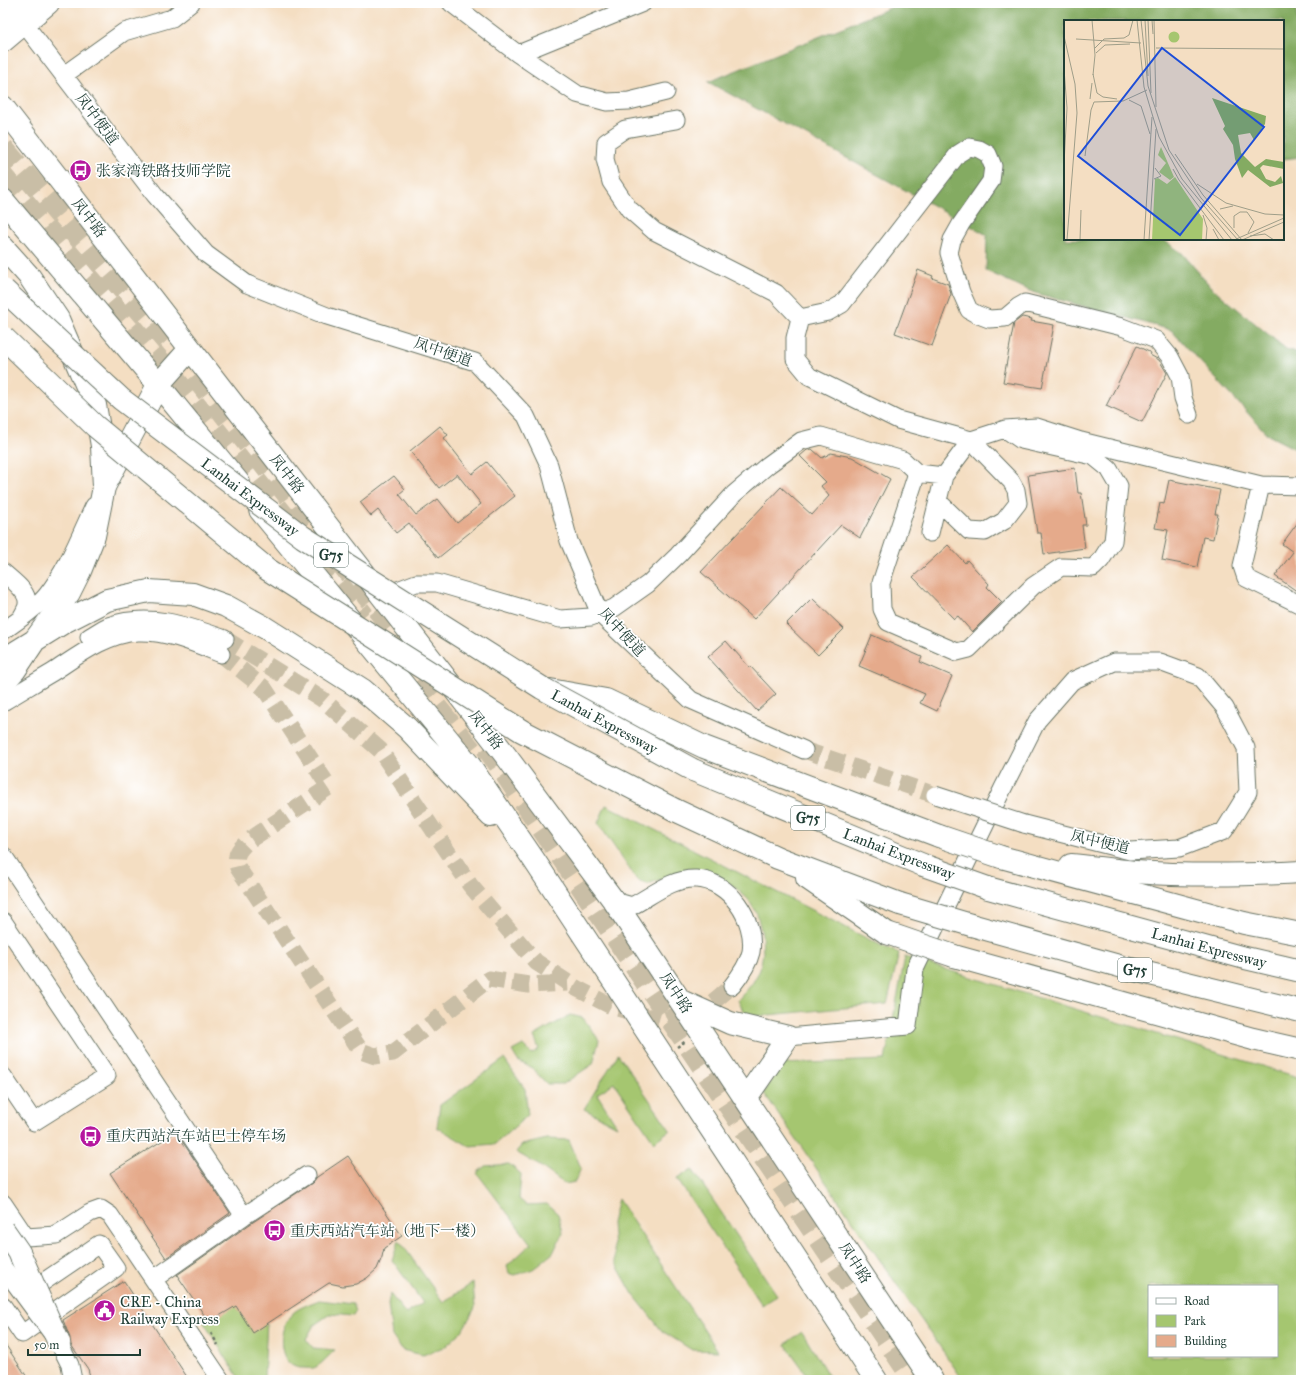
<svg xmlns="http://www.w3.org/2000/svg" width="1304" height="1383" viewBox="0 0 1304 1383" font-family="'IM FELL Great Primer','Noto Serif SC',serif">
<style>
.green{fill:#a5c66f;stroke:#628252;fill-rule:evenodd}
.forest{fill:#84ab62;stroke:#52744b}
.building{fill:#e5aa8b}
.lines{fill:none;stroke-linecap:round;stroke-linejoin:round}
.minor-tunnel{stroke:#c9bea6;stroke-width:17;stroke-dasharray:17 8;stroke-linecap:butt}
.major-tunnel{stroke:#c9bea6;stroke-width:22;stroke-dasharray:22 11;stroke-linecap:butt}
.minor-casing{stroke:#6a7566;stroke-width:19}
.major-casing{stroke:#6a7566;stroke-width:24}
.highway-casing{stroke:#6a7566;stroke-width:24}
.path{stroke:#6a7566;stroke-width:2.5;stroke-dasharray:3 3;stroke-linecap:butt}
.minor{stroke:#fff;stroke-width:17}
.major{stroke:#fff;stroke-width:22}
.highway{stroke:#fff;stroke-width:22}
.minor-bridge-casing{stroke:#6a7566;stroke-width:19;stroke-linecap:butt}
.major-bridge-casing{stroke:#6a7566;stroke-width:24;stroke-linecap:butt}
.highway-bridge-casing{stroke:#6a7566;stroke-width:24;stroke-linecap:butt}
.minor-bridge{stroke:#fff;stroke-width:17}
.major-bridge{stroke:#fff;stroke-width:22}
.highway-bridge{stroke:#fff;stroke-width:22}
.labels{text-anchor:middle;stroke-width:3.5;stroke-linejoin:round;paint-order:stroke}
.shield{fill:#fff;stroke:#627771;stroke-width:1}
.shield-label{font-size:14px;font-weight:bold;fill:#1f3d34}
.street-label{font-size:15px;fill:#1f3d34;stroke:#fff}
.poi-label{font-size:15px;fill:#1f3d34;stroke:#fff;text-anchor:start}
.inset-road{fill:none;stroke:#9f9e89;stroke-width:1}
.view{fill:#1d4ed8;fill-opacity:0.15;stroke:#1d4ed8;stroke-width:2}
.inset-edge{fill:none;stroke:#1f3d34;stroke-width:2}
</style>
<rect width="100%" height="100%" fill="#fff"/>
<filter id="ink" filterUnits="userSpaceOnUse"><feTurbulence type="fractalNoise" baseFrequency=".025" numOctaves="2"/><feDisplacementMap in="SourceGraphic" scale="8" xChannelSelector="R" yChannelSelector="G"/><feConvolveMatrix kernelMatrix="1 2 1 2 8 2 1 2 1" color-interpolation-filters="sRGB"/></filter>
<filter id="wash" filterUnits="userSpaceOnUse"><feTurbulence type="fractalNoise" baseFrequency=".012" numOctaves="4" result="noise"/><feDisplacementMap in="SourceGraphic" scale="16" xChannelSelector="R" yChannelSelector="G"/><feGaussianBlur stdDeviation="0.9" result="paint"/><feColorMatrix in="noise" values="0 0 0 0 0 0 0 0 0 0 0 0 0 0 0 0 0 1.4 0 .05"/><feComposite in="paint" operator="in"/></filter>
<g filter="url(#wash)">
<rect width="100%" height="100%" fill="#f4dec2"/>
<path class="green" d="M606,805l276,141 17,7 -12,51 -141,13 -8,-17 14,-16 8,-14 3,-17 -1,-19 -5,-20 -9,-15 -16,-14 -18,-10 -36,-2 -30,11 -11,-4 -39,-57z
M905,957l396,121v302h-338l-199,-287 17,-29 104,-4zM1149,1286h128v70h-128z
M570,1015l13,3 16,22 -6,24 -30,20h-16l-15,-16 -14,-7 -6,-10 11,-6 9,9 7,-5 -5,-13z
M618,1054l52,76 -16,12 -40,-59 -17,11 20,32 -33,-17z
M504,1059l21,30 3,26 -33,29 -26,2 -32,-19 3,-22z
M547,1139l22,1 12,28 -6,14 -10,2 -25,-18 -24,-14 6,-7z
M509,1164l12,10 -2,25 7,6 21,-1 11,10 5,18 -10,21 -20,16 -18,6 -6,-2 -2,-7 24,-22 -54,-71 8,-7z
M692,1169l85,126 -15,10 -85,-126z
M618,1199l100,152 -26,-1 -30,-19 -29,-37 -18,-32 -3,-39z
M399,1240l44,62 30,-19 2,25 -13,23 -16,15 -23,9 -21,-5 -10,-14 -4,-32 2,-10 16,20 17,-11 -31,-43z
M268,1300l-4,80h-24l-39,-62 23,-17z
M319,1300l34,4 3,7 -3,5 -23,-2 -16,11 -8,14 7,9 22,2c-6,5 -12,13 -19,17 -3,2 -8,1 -12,1 -27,2 -28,-39 -12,-54 7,-7 18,-10 27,-14z
M802,1332l29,48h-20l-26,-36z"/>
<path class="forest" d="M902,3h394l5,68v86l-18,2v-138h-218v218h97l20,14 29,34 75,62 15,5v98l-33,-17 -97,-105 -136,-37 -49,-22 1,-36 -279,-153z"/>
<g id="blocks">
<path class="building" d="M918,270l15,6 -1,2 16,6 3,10 -19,52 -37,-13z
M1022,317l10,2 -1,2 23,4 -12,63 -39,-6 11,-59z
M1137,346l14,7 -1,2 9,5 8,13 -25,49 -36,-16z
M440,426l8,9 -4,3 28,36 15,-12 28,34 -77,62 -29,-35 -13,10 -18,-23 -7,6 -11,-14 34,-26 11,13 -6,5 17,21 22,-16 19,24 24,-19 -24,-30 -18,14 -29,-37z
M812,449l10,9 9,-5 21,4 38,22 -30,59 -19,-13 -87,94 -53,-47 80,-85 31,28 17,-19 -8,-10 5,-4 -26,-26 7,-6z
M1075,468l3,25h3l5,32h-4l3,23 -41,6 -3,-21h-4l-9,-58z
M1169,480l51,10 -5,24h3l-5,25 -10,-2 -6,30 -35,-7 6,-30 -13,-2 5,-25 4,1z
M1301,518v76l-26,-18 18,-24 -11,-8z
M948,545l17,18 2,-3 22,24 -2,3 15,15 -30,30 -14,-16 -4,3 -41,-42z
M812,598l32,31 -26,26 -32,-31z
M872,635l50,22 -2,5 32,14 -15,35 -17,-8 5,-9 -66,-28z
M726,641l23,26 1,-1 26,28 -19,17 -49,-54z
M176,1132l54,81 -64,45 -56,-85z
M348,1156l54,80 -18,12 -2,9 -5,12 -10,9 -11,6 -13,2 -14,-3 -76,50 -17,-27 -27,16 -32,-47 73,-51 62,-41 5,-6z
M124,1281l65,99h-98l-3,-11 -17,-24 -1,-7 -7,-18z
M3,1341l26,39h-26z"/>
</g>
</g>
<g filter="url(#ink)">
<use href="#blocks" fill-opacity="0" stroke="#6a7566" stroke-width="1"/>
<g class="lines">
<path class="minor-tunnel" d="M225,639l97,60 58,51 90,135 66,77 40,26 35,18 51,15 51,-19 19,-16
M221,654l43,34 65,99 -81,54c-10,10 -14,13 -10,27l123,183 14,5 18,-3 96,-74 40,6 39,-2
M804,750l131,45"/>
<path class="major-tunnel" d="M3,148l176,208 243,310
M3,177l161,189 200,250
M395,656l84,104
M486,747l10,13 418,620"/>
<defs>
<path id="minor" d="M451,3l67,51 59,40 30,8 22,-1 37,-9
M16,13l139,182 51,59 41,30 80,32 148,46 51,54 23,49 20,76 31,73 91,86 113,50
M518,54l125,-51
M64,75l60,-43 48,-14 19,-15
M676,120l-51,9 -19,13 -1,17 6,23 18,27 25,22 122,62 24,25
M800,318l28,-6 14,-8 116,-150 11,-7 10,2 9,5 5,12 -2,15 -30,43 -9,16 -3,13 12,39 8,18 7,4 13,5 16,-1 13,-11 7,-4 97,24 34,13 14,17 10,19 3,22 6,17
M800,318l-5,20v21l14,17 89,44 73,20 40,41 5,9 2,13 -14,18 -19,11 -16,-1 -31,-30
M917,473l-36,110 1,26 6,13 69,30 12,-3 64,-63 28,-19 32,1 8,-8 12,-19 6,-55 -10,-17 -16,-13 -72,-16 -16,-11
M1261,485l-19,81 4,12 55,27
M930,533l14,-57 27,-36 34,-11 32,-2 44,14 180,44 40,1
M3,572c8,8 26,19 24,32 0,4 -4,10 -6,14
M382,596l34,-13h21l123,36 31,-2 23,-9 34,-24 30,-29 56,-61 34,-29 33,-24 20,-5 82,24 14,13 27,3
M3,631c15,-10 31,-21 43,-35 21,-26 34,-60 48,-90
M89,637c6,-3 12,-8 19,-11 41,-14 78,-1 117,13
M3,702c17,-10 33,-20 50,-30 26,-17 53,-38 85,-40 29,-1 56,11 83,22
M3,855l241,361
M614,901l18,5c21,-11 40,-28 64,-27 33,1 60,41 55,73 -3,13 -11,24 -19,34
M3,921l104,155 -73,46 -31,-46
M788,1037l120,-11 7,-57 88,-181 34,-67 35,-40 42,-19h46l38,14 27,32 21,40 2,44 -24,39 -45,17 -49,3 -106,-27
M3,1203l23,34 30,-2 34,-22 11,-4 9,6 111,165
M3,1252l27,39 69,-47 17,24 -94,66 -19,-28
M154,1279l90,-63 63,-41"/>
<path id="major" d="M3,19l20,-16
M3,41l45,-38
M3,107l503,649 108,145 318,479
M3,200l149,177 87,106
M260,510l210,256 64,94 342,520
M3,660l63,-39 41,-21 42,-9 44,3 33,12 38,21 99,63 44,38 84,88
M3,683l12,-13 20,-30 34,-47 11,-22 14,-35 10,-49 54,-102 32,-36
M681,1001l49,22 58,14 -42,61"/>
<g id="highway">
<path d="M3,247l26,29 29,43 21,49 16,37 7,41 2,41"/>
<path d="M550,690l56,10 98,47 235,89"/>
<path d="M693,770l230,95"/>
<path d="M675,810l103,48 122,46"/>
<path d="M1001,857l243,66 57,11"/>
<path d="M1071,865c21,2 42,5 64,7 55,4 111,3 166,0"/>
<path d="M807,878l80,55"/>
<path id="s1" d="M988,888l253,69 60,14"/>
<path d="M971,925l159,44 171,42"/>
<path d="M954,956l299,83 48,11"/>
</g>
</defs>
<use href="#minor" class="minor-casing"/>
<use href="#major" class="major-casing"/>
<use href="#highway" class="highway-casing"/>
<path class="path" d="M677,1047l9,-6
M211,1333l7,12"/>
<use href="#minor" class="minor"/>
<use href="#major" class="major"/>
<use href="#highway" class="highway"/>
<defs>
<path id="minor-bridge" d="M935,795l89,29
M3,1267l56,76 11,22 3,15"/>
<path id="major-bridge" d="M3,1229l16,23 40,91"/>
<g id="highway-bridge">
<path id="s2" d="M4,290l117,109 182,138 239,151 151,82"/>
<path d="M3,337l92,89 172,143 255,162 153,79"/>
<path d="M939,836l62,21"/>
<path d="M923,865l65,23"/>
<path d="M900,904l71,21"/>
<path d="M887,933l67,23"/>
</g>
</defs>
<use href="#minor-bridge" class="minor-bridge-casing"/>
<use href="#major-bridge" class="major-bridge-casing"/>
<use href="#highway-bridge" class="highway-bridge-casing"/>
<use href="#minor-bridge" class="minor-bridge"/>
<use href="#major-bridge" class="major-bridge"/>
<use href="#highway-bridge" class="highway-bridge"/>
</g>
</g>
<defs>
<symbol id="bus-disc" viewBox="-11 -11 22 22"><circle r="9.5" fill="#b5179e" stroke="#fff"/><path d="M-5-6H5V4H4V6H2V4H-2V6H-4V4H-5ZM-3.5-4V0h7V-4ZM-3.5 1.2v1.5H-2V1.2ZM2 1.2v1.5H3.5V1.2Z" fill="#fff"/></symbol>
<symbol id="civic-disc" viewBox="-11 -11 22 22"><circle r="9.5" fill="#b5179e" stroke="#fff"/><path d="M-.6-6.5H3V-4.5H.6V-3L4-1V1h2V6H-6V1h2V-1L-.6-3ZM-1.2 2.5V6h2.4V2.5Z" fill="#fff"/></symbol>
</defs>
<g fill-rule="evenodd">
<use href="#bus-disc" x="68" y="158" width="25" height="25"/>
<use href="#bus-disc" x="78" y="1124" width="25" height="25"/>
<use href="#bus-disc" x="262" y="1218" width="25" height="25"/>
<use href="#civic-disc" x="92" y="1298" width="25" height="25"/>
</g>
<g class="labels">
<g class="shield">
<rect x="314" y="543" width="34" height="24" rx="3"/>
<rect x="791" y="806" width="34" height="24" rx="3"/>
<rect x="1118" y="958" width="34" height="24" rx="3"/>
</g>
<g class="shield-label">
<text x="331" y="560">G75</text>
<text x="808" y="823">G75</text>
<text x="1135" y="975">G75</text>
</g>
<g class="street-label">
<text transform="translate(97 119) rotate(53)" y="5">凤中便道</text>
<text transform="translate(89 218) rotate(52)" y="5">凤中路</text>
<text transform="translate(443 352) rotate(19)" y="5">凤中便道</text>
<text transform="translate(287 474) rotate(52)" y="5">凤中路</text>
<text dy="5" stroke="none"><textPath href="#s2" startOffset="322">Lanhai Expressway</textPath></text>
<text transform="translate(622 632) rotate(47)" y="5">凤中便道</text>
<text dy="5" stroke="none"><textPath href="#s2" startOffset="742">Lanhai Expressway</textPath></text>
<text transform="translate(486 730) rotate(52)" y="5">凤中路</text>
<text transform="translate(1100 842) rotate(13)" y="5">凤中便道</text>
<text transform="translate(899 854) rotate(21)" y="5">Lanhai Expressway</text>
<text dy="5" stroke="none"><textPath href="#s1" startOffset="229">Lanhai Expressway</textPath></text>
<text transform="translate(676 993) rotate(57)" y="5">凤中路</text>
<text transform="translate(855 1263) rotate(57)" y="5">凤中路</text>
</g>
<g class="poi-label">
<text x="96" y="176">张家湾铁路技师学院</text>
<text x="106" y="1141">重庆西站汽车站巴士停车场</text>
<text x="290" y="1236">重庆西站汽车站（地下一楼）</text>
<text x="120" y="1307">CRE - China<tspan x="120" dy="17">Railway Express</tspan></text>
</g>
</g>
<g transform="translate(1064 20)">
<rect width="220" height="220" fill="#f4dec2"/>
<path d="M104.5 17a5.5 5.5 0 1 1 11 0a5.5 5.5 0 1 1-11 0ZM97,127l13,30 -4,3 -11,-8 7,-9 -8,-8zM111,157l28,42 -1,21h-50l3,-61 3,-1 9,6z" fill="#a5c66f"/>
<path d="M148,78l54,18 -1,8 -11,16 -4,-7 -12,2 3,18 14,14 11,-8 18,3v7l-21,-4 -3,3 6,11 9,3 6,-6 2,7 -13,4 -22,-17 -6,8 -7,-19 -2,-14 -10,-16 2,-3z" fill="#84ab62"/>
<path class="inset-road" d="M28,0l3,35 -2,20M73,0l7,67 15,50 23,42 50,61M77,0l7,66 21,64 32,48 37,42M81,0l3,56M84,0l3,73M88,0l1,14M90,0l2,87M0,16l11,48 2,29 -10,127M12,19l65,4M31,28l9,-9 20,-1 5,-3 4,-15M92,28l128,1M32,33l9,-8 25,-1M0,49l3,39 -3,56M29,54l4,19 6,4 14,2M26,79l2,-16M65,80l12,6 9,28M111,134l28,41 39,45M21,136l6,-46 3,-8 29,-1 24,-11M109,149l6,11 45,60M90,159l7,-3 -6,-8M133,164l29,19 39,11 19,1M156,189l13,-3M139,195l4,13 -1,12M170,208v-12l6,-4h7l7,10 -6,11M149,209l6,11M186,216l15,-2 9,6M16,220l1,-30M80,220l8,-123M85,220l7,-111M170,220l50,-22M178,220l42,-18"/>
<path class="view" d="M98,28l102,79 -84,108 -102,-79z"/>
<rect width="220" height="220" class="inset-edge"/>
</g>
<rect width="1304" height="1383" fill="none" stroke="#fff" stroke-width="16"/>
<rect x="1148" y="1285" width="130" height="72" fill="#ffffff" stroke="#a5b1ae"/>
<rect x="1156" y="1298" width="20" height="6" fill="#ffffff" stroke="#a5b1ae"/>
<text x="1184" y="1305" font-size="12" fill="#1f3d34">Road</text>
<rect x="1156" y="1315" width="20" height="12" fill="#a5c66f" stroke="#a5b1ae"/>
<text x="1184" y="1325" font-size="12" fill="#1f3d34">Park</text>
<rect x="1156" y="1335" width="20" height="12" fill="#e5aa8b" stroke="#a5b1ae"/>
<text x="1184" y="1345" font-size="12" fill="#1f3d34">Building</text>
<path d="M28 1349v6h112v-6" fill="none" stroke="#1f3d34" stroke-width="2"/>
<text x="34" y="1349" font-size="12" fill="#1f3d34" stroke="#ffffff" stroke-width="3" paint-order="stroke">50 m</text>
</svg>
